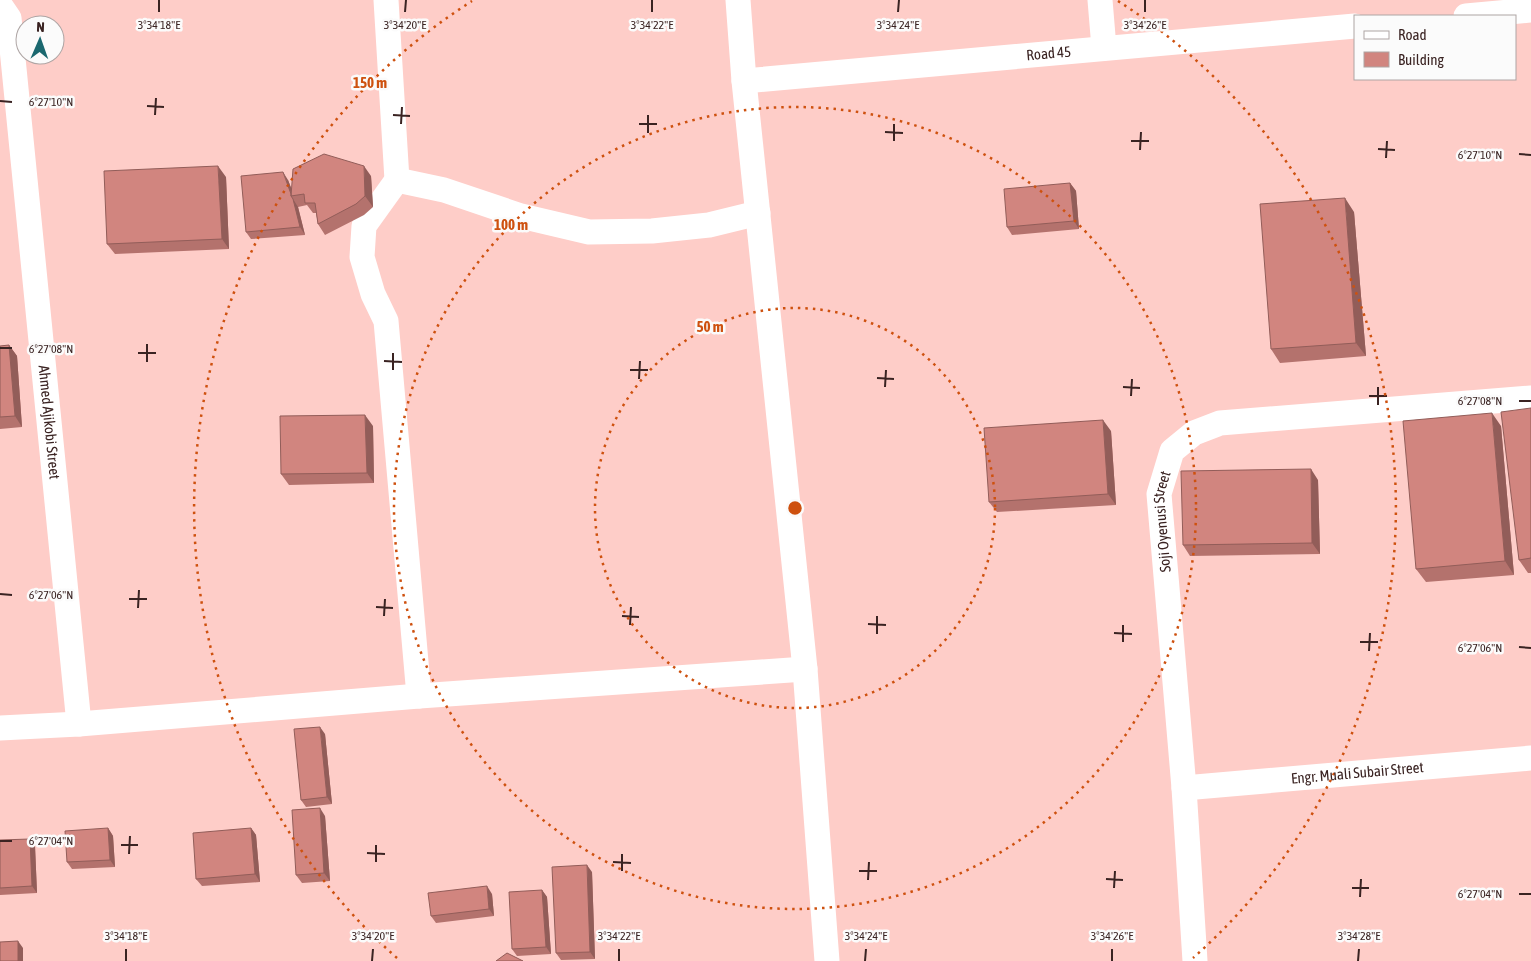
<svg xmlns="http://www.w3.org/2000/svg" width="1531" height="961" viewBox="0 0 1531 961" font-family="'Asap Condensed',sans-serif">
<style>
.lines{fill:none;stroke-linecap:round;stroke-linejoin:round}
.minor{stroke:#fff;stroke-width:25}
.wall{fill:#b4726d}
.shaded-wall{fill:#925d59}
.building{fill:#d1857f;stroke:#925d59}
.ticks{fill:none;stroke:#3a2322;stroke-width:2}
.ring{fill:none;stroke:#ce510f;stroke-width:2.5;stroke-dasharray:2.5 5}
.labels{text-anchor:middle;stroke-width:5;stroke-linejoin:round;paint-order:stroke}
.street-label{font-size:15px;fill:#3a2322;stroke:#fbfbfb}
.ticks-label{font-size:12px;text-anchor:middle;fill:#3a2322;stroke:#fbfbfb;stroke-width:5;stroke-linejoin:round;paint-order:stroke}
.centre{fill:#ce510f;stroke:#fbfbfb;stroke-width:2.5}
.ring-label{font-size:15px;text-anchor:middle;font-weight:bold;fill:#ce510f;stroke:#fbfbfb;stroke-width:5;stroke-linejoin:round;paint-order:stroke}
</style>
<rect width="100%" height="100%" fill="#fecdc8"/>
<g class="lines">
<g class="minor">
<path d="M386,0l11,180 47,10 77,26 68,16 63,-1 57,-6 49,-12"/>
<path d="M738,0l6,81 61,588 22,292"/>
<path d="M1100,0l4,48"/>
<path id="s1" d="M0,5l9,13 70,706"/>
<path d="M1466,16l65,-6"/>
<path id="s2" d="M744,81l611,-55"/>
<path d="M397,180l-33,46 -2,31 11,37 13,27 33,375"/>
<path d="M0,728l79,-4 340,-28 386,-27"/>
<path id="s3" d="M1184,788l347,-30"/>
<path id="s4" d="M1195,961l-11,-173 -25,-294 13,-43 22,-18 26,-10 311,-25"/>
</g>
</g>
<path class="wall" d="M371,176l2,31 -9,8 -39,20 -7,-11 -2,-11h-3l-6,-8 -9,2 7,28 -54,4 -5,-7 42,-52 3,8z
M226,177l3,72 -114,5 -8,-10z
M1070,183l6,8 3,38 -67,6 -5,-8z
M1354,212l12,144 -86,7 -9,-14z
M9,345l8,11 5,71 -22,2v-83z
M1531,408v165h-3l-9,-13z
M373,426l1,57 -85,2 -8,-11z
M1501,426l13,149 -88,7 -10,-13z
M1111,431l5,74 -119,7 -8,-10z
M1318,480l2,74 -130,2 -7,-11z
M325,734l7,70 -26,3 -5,-7z
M325,816l5,65 -28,2 -6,-8z
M108,828l5,8 2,31 -43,2 -5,-7z
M251,828l5,7 4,47 -58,4 -6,-7z
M0,840l35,6 2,47 -37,2z
M592,872l3,87 -34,1 -5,-7z
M542,890l5,7 4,57 -34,2 -5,-7z
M492,894l2,22 -58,7 -5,-7z"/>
<path class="shaded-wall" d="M218,166l8,11 3,72 -7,-10z
M364,166l7,10 2,31 -8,-11z
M283,172l5,8 6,15 -2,1z
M1070,183l6,8 3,38 -5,-8z
M1345,198l9,14 12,144 -10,-13z
M293,199l5,8 7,28 -5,-8z
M9,345l8,11 5,71 -7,-11z
M1492,413l9,13 13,149 -9,-14z
M365,415l8,11 1,57 -7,-10z
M1103,420l8,11 5,74 -8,-11z
M1311,469l7,11 2,74 -8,-11z
M320,727l5,7 7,70 -5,-7z
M320,808l5,8 5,65 -6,-8z
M108,828l5,8 2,31 -5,-7z
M251,828l5,7 4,47 -5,-8z
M30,839l5,7 2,47 -5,-7z
M587,865l5,7 3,87 -5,-7z
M487,886l5,8 2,22 -5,-7z
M542,890l5,7 4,57 -5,-7z
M18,941l5,7v13h-5z"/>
<path class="building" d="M324,154l40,12 1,30 -9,8 -38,20 -3,-21h-10l-1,-9 -13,2 2,-27z
M218,166l4,73 -115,5 -3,-73z
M283,172l8,22v2l2,3 7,28 -54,5 -5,-56z
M1070,183l4,38 -67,6 -3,-38z
M1345,198l11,145 -85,6 -11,-145z
M9,345l6,71 -15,1v-71z
M1531,408v150l-12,2 -18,-148z
M1492,413l13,148 -89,8 -13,-148z
M365,415l2,58 -86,1 -1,-58z
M1103,420l5,74 -119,8 -5,-74z
M1311,469l1,74 -129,2 -2,-74z
M320,727l7,70 -26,3 -7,-71z
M320,808l4,65 -28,2 -4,-65z
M108,828l2,32 -43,2 -2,-31z
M251,828l4,46 -59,5 -3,-46z
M30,839l2,47 -32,2v-48z
M587,865l3,87 -34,1 -4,-86z
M487,886l2,23 -58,7 -3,-23z
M542,890l4,57 -34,2 -3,-57z
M18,941v20h-18v-19z
M507,953l16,8h-27z"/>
<path class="ticks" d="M159,12v-12M405,12l1,-12M652,12v-12M898,12l1,-12M1145,12v-12M0,101l12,1M147,106l17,1M155,115l1,-17M393,115l17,1M401,124l1,-17M639,124h18M885,132l18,1M648,133v-18M894,141v-17M1131,141h18M1378,149l17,1M1140,150l1,-18M1519,154l12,1M1386,158l1,-17M0,348h12M138,353h18M384,361l18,1M147,362v-18M393,370v-17M630,370h18M877,378l17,1M639,379l1,-18M885,387l1,-17M1123,387l17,1M1131,396l1,-17M1369,396h18M1519,401h12M1378,405v-18M0,594l12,1M129,599h18M376,607l17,1M138,608l1,-18M384,616l1,-17M622,616l17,1M868,624l18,1M630,625l1,-18M1114,633l18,1M877,634v-18M1123,642v-17M1360,642h18M1519,647l12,1M1369,651l1,-18M0,841h12M121,845h17M367,853l18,1M129,854l1,-18M376,862v-17M613,862l18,1M622,871v-17M859,871h18M1106,879l17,1M868,880l1,-18M1114,888l1,-17M1352,888h17M1519,894h12M1360,897l1,-18M126,961v-12M372,961l1,-12M619,961v-12M865,961l1,-12M1112,961v-12M1358,961l1,-12"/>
<g class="ring">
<circle cx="795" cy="508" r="200"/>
<circle cx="795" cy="508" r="401"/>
<path d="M397 958A601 601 0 0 1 472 1M1118 1A601 601 0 0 1 1193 958"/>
</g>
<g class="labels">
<g class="street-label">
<text dy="5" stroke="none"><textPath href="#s2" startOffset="306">Road 45</textPath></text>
<text dy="5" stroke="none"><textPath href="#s1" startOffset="422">Ahmed Ajikobi Street</textPath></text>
<text dy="5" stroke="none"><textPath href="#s4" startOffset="441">Soji Oyenusi Street</textPath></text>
<text dy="5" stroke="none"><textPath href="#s3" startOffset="174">Engr. Muali Subair Street</textPath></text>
</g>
</g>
<g class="ticks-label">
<text x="159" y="29">3°34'18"E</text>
<text x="405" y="29">3°34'20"E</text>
<text x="652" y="29">3°34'22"E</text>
<text x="898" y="29">3°34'24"E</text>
<text x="1145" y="29">3°34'26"E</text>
<text x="51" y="106">6°27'10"N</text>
<text x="1480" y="159">6°27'10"N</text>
<text x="51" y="353">6°27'08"N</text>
<text x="1480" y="405">6°27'08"N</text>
<text x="51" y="599">6°27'06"N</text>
<text x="1480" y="652">6°27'06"N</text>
<text x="51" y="845">6°27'04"N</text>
<text x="1480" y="898">6°27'04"N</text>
<text x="126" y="940">3°34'18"E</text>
<text x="373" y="940">3°34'20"E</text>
<text x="619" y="940">3°34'22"E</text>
<text x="866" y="940">3°34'24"E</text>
<text x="1112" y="940">3°34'26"E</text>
<text x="1359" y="940">3°34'28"E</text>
</g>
<circle cx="795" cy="508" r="8" class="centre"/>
<g class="ring-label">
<text x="370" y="88">150 m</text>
<text x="511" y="230">100 m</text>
<text x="710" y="332">50 m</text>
</g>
<rect x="1354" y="15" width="162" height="65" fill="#fbfbfb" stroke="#aea5a4"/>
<rect x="1364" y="31" width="25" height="8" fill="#ffffff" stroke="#aea5a4"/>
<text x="1398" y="40" font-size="15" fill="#3a2322">Road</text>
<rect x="1364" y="52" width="25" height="15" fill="#d1857f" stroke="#aea5a4"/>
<text x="1398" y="65" font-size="15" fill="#3a2322">Building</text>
<g transform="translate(40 40) rotate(2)"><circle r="24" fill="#fbfbfb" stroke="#aea5a4"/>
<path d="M0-4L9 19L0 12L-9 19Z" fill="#1b686f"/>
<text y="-8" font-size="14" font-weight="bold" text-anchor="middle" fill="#3a2322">N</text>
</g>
</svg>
